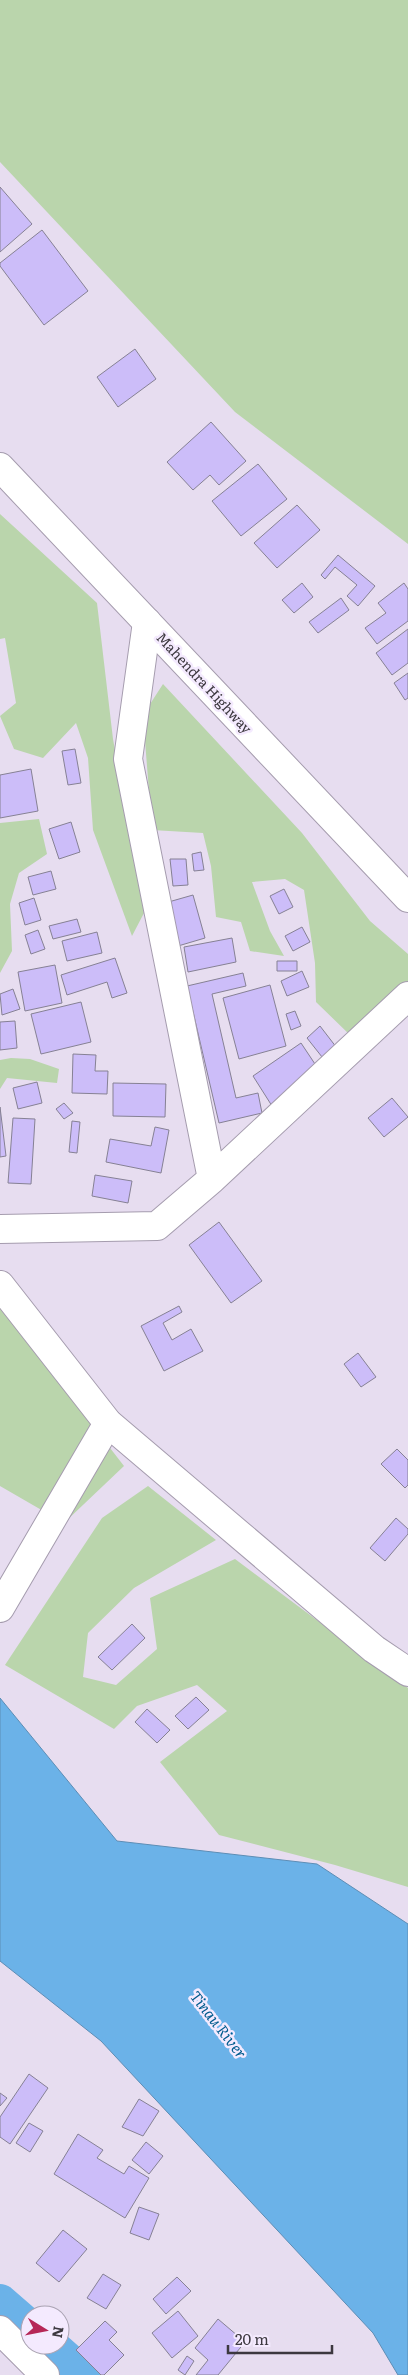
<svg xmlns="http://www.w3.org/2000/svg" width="408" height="2375" viewBox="0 0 408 2375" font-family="Literata,serif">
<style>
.green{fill:#bad5ac}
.water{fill:#6bb2e8;stroke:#5d8db5}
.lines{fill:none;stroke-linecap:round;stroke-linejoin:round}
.canal{stroke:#6bb2e8;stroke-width:36}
.building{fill:#ccbdf9;stroke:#868194}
.street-casing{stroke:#a59cae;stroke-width:30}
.secondary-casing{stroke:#a59cae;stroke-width:30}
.highway-casing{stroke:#a59cae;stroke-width:30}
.street{stroke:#fff;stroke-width:28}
.secondary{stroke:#fff;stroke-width:28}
.highway{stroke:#fff;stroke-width:28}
.labels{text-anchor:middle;stroke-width:5;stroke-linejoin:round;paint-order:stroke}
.street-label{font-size:14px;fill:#3c383f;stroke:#f4eafe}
.water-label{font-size:15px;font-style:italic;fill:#005b8d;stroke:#f4eafe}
</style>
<rect width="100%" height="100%" fill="#e7ddf0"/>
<path class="green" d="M0,0h408v544l-173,-132 -235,-250z
M0,514l97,89 16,136 31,174 -12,23 -39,-106 -5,-72 -12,-35 -33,35 -29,-9 -14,-33 16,-13 -11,-65 -5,1z
M163,684l139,149 68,88 38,33v31l-57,51 -35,-34 -1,-39 -11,-73 -19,-11 -33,3 18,49 14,25 -34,-5 -9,-29 -25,-5 -5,-51 -8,-33 -51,-3 -9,-115z
M39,819l8,35 -28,19 -9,31 2,47 -12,22v-150z
M11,1058l19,1 29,10 -2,14 -50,-5 -7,11v-29z
M0,1306l124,160 -60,57 -64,-37z
M148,1486l68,54 -82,48 -46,45 -5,44 33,8 41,-36 -7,-51 85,-39 173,129v199l-73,-22 -116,-30 -59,-73 67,-51 -30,-26 -60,21 -23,23 -109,-64 97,-147z"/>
<path class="water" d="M0,1698l117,143 200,23 91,60v451h-10l-25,-42 -272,-292 -101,-80z"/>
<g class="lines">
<path class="canal" d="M0,2302l30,26
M50,2345l34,30"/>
</g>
<path class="building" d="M0,187l32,37 -32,28z
M42,230l46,61 -44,34 -44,-59v-3z
M135,349l21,30 -38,28 -21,-30z
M211,422l35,39 -27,24 -9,-10 -17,15 -26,-28z
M258,464l29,35 -46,37 -29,-35z
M297,505l23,25 -43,38 -23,-25z
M338,555l37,31 -17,20 -11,-10 10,-11 -22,-18 -10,12 -4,-4z
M302,583l11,14 -19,16 -12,-13z
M404,583l4,6v32l-31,23 -12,-16 21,-15 -8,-10z
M341,598l8,12 -31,23 -9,-11z
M408,629v34l-16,12 -16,-22z
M408,673v25l-3,2 -11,-17z
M75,749l6,34 -13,2 -6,-34z
M31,769l7,42 -38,7v-43z
M71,822l9,30 -21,7 -10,-30z
M201,852l3,18 -10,1 -2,-17z
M170,859h16l2,26 -15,1z
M51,871l5,18 -23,6 -5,-18z
M284,889l9,18 -14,7 -9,-18z
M193,895l12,43 -27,8 -13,-43z
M34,898l7,22 -16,5 -6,-22z
M77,919l4,13 -28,7 -4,-13z
M302,927l8,15 -17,9 -8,-15z
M38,930l7,19 -14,5 -6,-19z
M97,932l5,21 -35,8 -5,-20z
M232,938l4,24 -48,10 -4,-25z
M115,958l12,35 -15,5 -5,-16 -40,13 -6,-20z
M277,961h20v10h-20z
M55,965l7,38 -37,8 -7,-39z
M302,971l7,16 -22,9 -6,-15z
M243,973l3,13 -34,8 24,104 22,-5 4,20 -43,10 -32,-137z
M270,985l16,61 -47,13 -16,-61z
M13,989l7,20 -18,6 -2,-21z
M81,1002l10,40 -50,12 -10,-40z
M295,1011l6,15 -10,4 -5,-16z
M15,1021l2,27 -17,2v-28z
M320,1026l20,26 -14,10 -19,-24z
M301,1043l20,30 -49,33 -19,-30z
M73,1054l23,1 -1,16h13l-1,23 -35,-1z
M37,1082l5,21 -24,6 -5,-21z
M113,1083l53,1 -1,33 -52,-1z
M392,1098l16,19 -24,20 -16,-19z
M64,1103l9,10 -9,6 -8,-10z
M0,1107l6,49 -6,1z
M13,1118l22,1 -4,65 -23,-1z
M72,1121l8,1 -3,31 -8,-1z
M155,1127l14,3 -8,43 -55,-11 4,-23 41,7z
M95,1175l37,6 -4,22 -36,-7z
M219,1222l43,59 -31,22 -42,-58z
M179,1306l3,6 -19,11 9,17 19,-11 12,22 -39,20 -23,-45z
M358,1353l18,24 -15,10 -17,-23z
M397,1449l11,11v25l-3,3 -24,-24z
M396,1518l12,11v5l-23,27 -15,-13z
M132,1624l13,14 -33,32 -14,-13z
M196,1697l13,13 -21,19 -13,-13z
M147,1709l23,21 -13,13 -22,-21z
M29,2074l19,14 -38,56 -10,-7v-20z
M0,2093l7,5 -7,8z
M139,2099l20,12 -16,25 -21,-9z
M29,2123l14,8 -13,21 -14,-9z
M78,2134l25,16 -6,8 27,16 5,-8 20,12 -24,40 -71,-44z
M146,2142l17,14 -14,18 -17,-14z
M139,2207l20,7 -10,26 -19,-7z
M63,2230l24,19 -28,33 -23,-19z
M103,2274l18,11 -15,24 -19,-11z
M177,2277l14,14 -25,23 -13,-15z
M178,2311l20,25 -26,22 -20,-25z
M218,2319l27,23 -27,33h-22l12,-15 -13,-12z
M105,2321l12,11 -8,8 15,15 -20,20h-3l-25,-25z
M187,2356l7,5 -9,14 -7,-5z"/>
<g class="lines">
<defs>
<path id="street" d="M147,622l-19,137 84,420
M0,1229l157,-3 55,-47 196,-183
M0,1608l108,-185
M0,2330l45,45"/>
<path id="secondary" d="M0,1285l108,138 266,226 34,23"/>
<path id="highway" d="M0,467l408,431"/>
</defs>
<use href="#street" class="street-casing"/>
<use href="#secondary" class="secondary-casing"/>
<use href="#highway" class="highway-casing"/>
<use href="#street" class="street"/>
<use href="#secondary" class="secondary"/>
<use href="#highway" class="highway"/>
</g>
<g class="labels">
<g class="street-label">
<text transform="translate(204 683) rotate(47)" y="5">Mahendra Highway</text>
</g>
<g class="water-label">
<text transform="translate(218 2025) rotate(52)" y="5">Tinau River</text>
</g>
</g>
<g transform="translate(45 2330) rotate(100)"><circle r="24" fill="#f4eafe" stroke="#aaa3b2"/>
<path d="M0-4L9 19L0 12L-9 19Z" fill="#b62757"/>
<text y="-8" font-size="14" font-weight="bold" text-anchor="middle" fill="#3c383f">N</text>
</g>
<path d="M228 2345v8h104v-8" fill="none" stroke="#3c383f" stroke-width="2.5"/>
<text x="235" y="2345" font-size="15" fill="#3c383f" stroke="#f4eafe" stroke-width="4" paint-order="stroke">20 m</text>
</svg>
